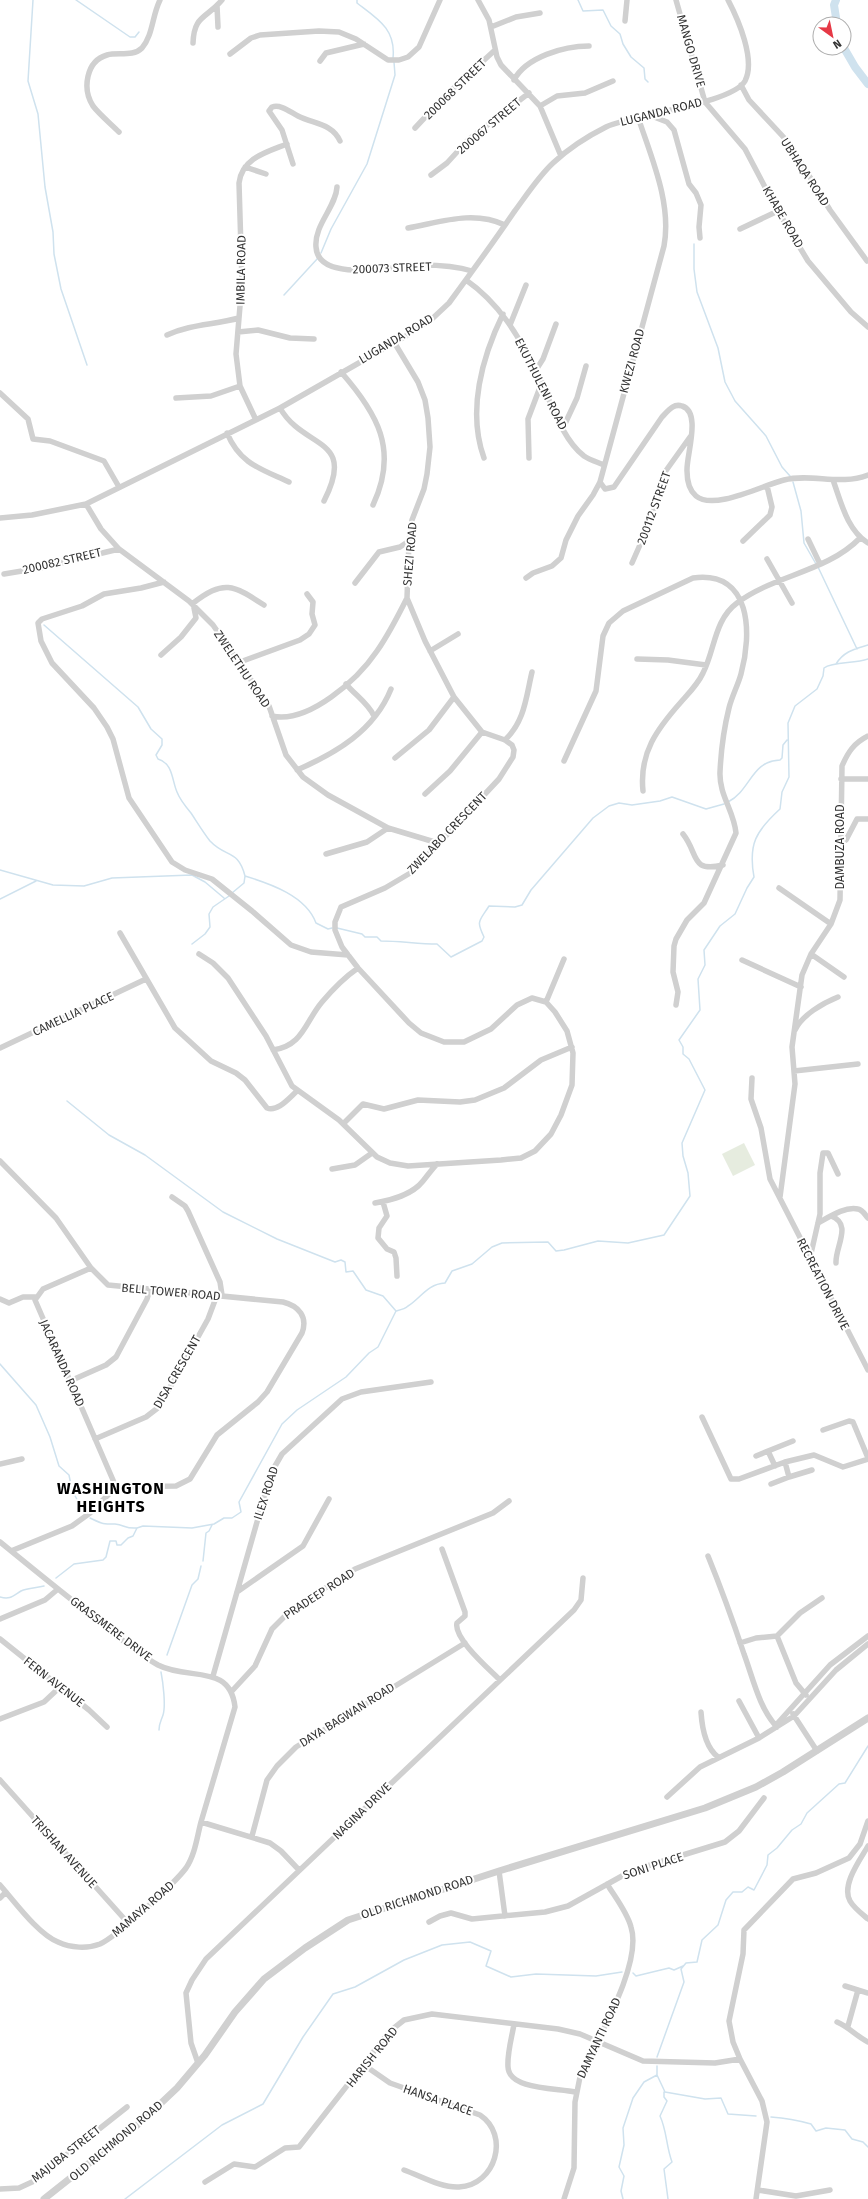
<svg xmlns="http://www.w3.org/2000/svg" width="868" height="2199" font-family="'Fira Sans',sans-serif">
  <rect width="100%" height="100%" fill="#fff"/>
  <path fill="#e6ecdf" d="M744 1143 755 1165 733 1176 722 1154Z"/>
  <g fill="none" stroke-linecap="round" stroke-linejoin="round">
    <path stroke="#cfe2ee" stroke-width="1.5" d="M33 0 28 81 38 114 45 187 53 232 54 254 61 289 87 365
      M76 0 130 37H135L139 32
      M357 0V3C378 19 396 29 393 58
      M578 0 583 11 603 10 611 26 620 34 623 44 631 57 644 68 645 79 648 82
      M694 244V269L697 292 718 348 725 382 735 401 766 436 782 467 790 476
      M321 253 331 229 367 164 395 75 394 62
      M284 295 318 258
      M793 482 801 511 804 543 816 564
      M818 567 857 649
      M44 625 138 707 151 729 162 739V745L156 755 158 759C173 763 172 781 177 792 180 800 186 807 191 813 197 822 203 832 210 841 226 858 238 849 245 876 271 884 306 896 316 923L328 929 332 928
      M836 664C844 651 855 649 868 645
      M728 802C751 790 751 761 780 760L782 758 783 745 787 740
      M0 870 53 885 84 886 112 878 192 875 205 882 224 898
      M232 893 244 883 245 876
      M0 899 36 881
      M337 928 362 934 365 937H377L381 941C400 941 418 944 437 944L451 957 482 941 484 937C476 920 479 922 489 906L515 907 522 905 531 890 593 818 609 806 619 803 632 805 660 801 672 797 706 809 724 804
      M192 944 205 934 210 927 209 914 213 907 229 896
      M67 1101 109 1135 145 1155 223 1212 277 1239 335 1262 341 1260 345 1262 346 1272 353 1271 366 1290 383 1296 396 1311
      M0 1364 36 1405 50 1437 59 1466 69 1475 72 1490 82 1509
      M90 1518C103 1524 102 1524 115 1524 125 1525 125 1529 137 1528
      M203 1561 206 1533 209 1531 212 1525
      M56 1578 74 1564 103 1560 106 1557 110 1541H116L117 1545H121L128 1538 133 1536 137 1528 143 1526 192 1528 214 1524 224 1518H232L241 1512 239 1502 282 1424 297 1410 346 1377 369 1353 378 1347 396 1311C400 1310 405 1309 408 1306 421 1298 427 1284 445 1283L452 1271 472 1264 492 1247 502 1243 548 1242 556 1251 564 1250 598 1241 628 1243 664 1235 690 1196 688 1173 683 1156 682 1143 705 1090 689 1059 683 1054V1047L679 1040 700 1010 698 979 705 965 704 950 720 926 735 914 747 888 754 877C748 844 756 831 780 809L782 792 789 777 788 723 795 706 817 689 823 676 824 668C833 661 855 664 868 659
      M0 1597C10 1600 13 1596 21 1591 28 1588 37 1588 44 1586
      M167 1655 192 1585 198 1579 201 1566
      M159 1730C159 1723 161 1721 163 1715 166 1706 163 1682 161 1672
      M633 1973 636 1976 669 1968 674 1970 683 1966
      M657 2057 684 1982 681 1969 686 1963 697 1962 702 1940 718 1925 726 1900 733 1892H742L748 1887 754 1890 767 1865 768 1855 777 1848 792 1830 801 1824 807 1813 839 1784 845 1783 868 1746
      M657 2075 665 2092 705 2099 721 2098 728 2114 756 2116
      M664 2092V2097L667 2101 660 2116C667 2131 666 2146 672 2162L664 2169 668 2199
      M771 2117C785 2118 797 2120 811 2124L816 2131 826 2128 845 2130 852 2139 863 2142 868 2147
      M125 2199 222 2125 263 2104 303 2037 333 1994 355 1987 404 1960 442 1945 470 1942 491 1951 486 1966 511 1977 536 1974 596 1976 622 1972
      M623 2199 621 2191 624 2176 619 2167 624 2145 623 2128 633 2098 644 2082 657 2075V2066"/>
    <path stroke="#cfe2ee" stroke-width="8" d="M836 0 834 5 837 24
      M844 48 855 67 868 84"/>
    <path stroke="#d0d0d0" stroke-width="5.5" d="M478 0 489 20 497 57 501 65 540 106 561 156
      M676 0 705 102 745 149 776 208 808 261 851 312 868 327
      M217 6 218 27
      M625 21 627 0
      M491 27 516 17 540 13
      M193 43C194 15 206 19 222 0
      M230 54 251 38 260 35 319 31 339 32 356 39 388 60H399L408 57 419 47 440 0
      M320 61 326 53 364 44
      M514 80C526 57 564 46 589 46
      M741 85 749 100 789 143 830 210 867 261
      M540 106 557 96 585 93 613 81
      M649 115 667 122 674 130 689 184 696 193 701 205 699 227 700 238
      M415 128 443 98 495 50
      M119 132C111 124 100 115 93 106 82 89 86 61 107 55 118 52 133 57 142 48 153 35 152 16 160 0
      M293 164 282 130 269 111 272 107C281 104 290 112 298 116 313 124 332 123 340 141
      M245 167 266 174
      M431 175 447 163 468 140 529 93
      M337 187C336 207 314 225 316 247 318 284 397 266 421 265 438 265 456 266 472 271
      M408 228C441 222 473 210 505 225
      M740 229 778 211
      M466 280C499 303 519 336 536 371 549 396 561 439 584 456 590 460 597 462 604 465
      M510 325 526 285
      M238 332 258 330 290 338 314 339
      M167 335C191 324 214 325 239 318
      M536 370 543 359 556 324
      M341 372C377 413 399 450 373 505
      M0 393 28 419 33 439 50 441 104 461 119 487
      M176 398 211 396 240 386
      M280 408C304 450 357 436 324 501
      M256 420 240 386 236 354 242 282 239 183C242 158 267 152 287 144
      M563 428 577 398 586 366
      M227 433C240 464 261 469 289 482
      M484 458C467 411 482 357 503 314
      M529 458 528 419 542 382
      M833 480C841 502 847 530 868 543
      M600 482 605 489 614 487 662 417C668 411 673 403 682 406 702 412 686 456 687 471 687 480 689 490 696 496 714 511 763 485 784 480 812 473 840 486 868 475
      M86 504 101 529 119 549 189 601 213 625 269 706 286 755 303 777 328 795 388 828 438 843
      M0 518 32 515 86 504 280 408 406 336 433 318 449 303C471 273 493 243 514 212 526 196 538 177 553 163 568 149 588 136 606 127 633 114 732 104 745 81 756 60 738 19 728 0
      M808 539 820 564
      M743 541 770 515 772 507 767 486
      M767 559 792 603
      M632 563 650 522 665 472 690 437
      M4 574 40 568 119 549
      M526 578 533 573 552 566 561 558 566 540 578 516 593 495 600 482 664 246C672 203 651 157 638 117
      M164 582 141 588 104 594 82 606 42 619 38 623 41 641 52 663 94 708 107 727 113 739 129 798 172 862 185 870 212 879 252 911 291 945 311 952 348 955
      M355 583 379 552 400 547 409 541
      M192 604C224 579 233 585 264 605
      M430 651 458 634
      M161 655 181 637 196 618 194 608
      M637 659 668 660 706 665
      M240 662 300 640 309 634 315 625 312 614 313 602 307 594
      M346 684C355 695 368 703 374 716
      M272 716C309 724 358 679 377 651 389 634 398 616 407 598
      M505 740C525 721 526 697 532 672
      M395 758 429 730 454 697
      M564 761 596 691 603 636 609 623 623 611 693 578C752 570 752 634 741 674 738 685 732 696 729 708 724 728 721 751 720 772 719 795 734 811 736 833L704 903 687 920 676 939 674 946 673 972 678 992 676 1005
      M297 770C336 753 374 731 391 689
      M841 779H868
      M643 791C639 753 657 729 681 702 689 693 698 684 703 673 715 650 714 620 737 603 774 575 827 572 860 538
      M425 794 450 771 482 732
      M683 834C699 854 690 873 723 865
      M841 843 846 840 857 819H868
      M326 854 367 842 388 828
      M779 888 831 924
      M120 933 175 1028 211 1061 236 1073 245 1080 267 1108C278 1112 289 1098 297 1091
      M199 954 213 963 228 978 266 1036 292 1086 339 1120 377 1157 390 1163 408 1166 501 1160 521 1158 535 1151 551 1134 561 1115 572 1085 573 1053 567 1031 555 1012 546 1002 532 998 517 1005 491 1029 464 1042H444L421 1033 409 1023 358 968 342 947 335 930V922L341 907 385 888 412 872 499 779 513 757 514 750 512 745 505 740 482 732 454 697 425 641 407 598 409 541 412 520 424 489 427 474 430 447 428 418 425 400 418 382 394 342
      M811 954 844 977
      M742 960 801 987
      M546 1002 564 959
      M795 1030C802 1015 823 1003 838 997
      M0 1048 146 979
      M273 1050C303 1046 305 1022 322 1002 333 989 345 977 358 968
      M794 1071 858 1064
      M752 1078 751 1099 761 1128 770 1179 868 1370
      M343 1124 363 1104 384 1109 418 1100 460 1102 475 1100 504 1088 541 1060 572 1047
      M0 1161 56 1218 91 1268 108 1285 283 1302C299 1306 308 1317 302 1333L267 1392 258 1402 217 1435 190 1479 176 1486 116 1487 90 1513 72 1526 11 1551
      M332 1169 355 1165 372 1153
      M172 1197 185 1206 188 1211 220 1282 222 1295
      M780 1197 795 1084 792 1047 802 975 811 954 831 924 840 900 842 766C848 752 854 743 868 736
      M383 1202 387 1216 379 1228 378 1238 387 1249 394 1252 396 1258 397 1276
      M375 1203C392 1200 412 1195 423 1181 428 1175 432 1169 437 1164
      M831 1216C853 1224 835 1247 836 1263
      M818 1223C829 1217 845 1206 858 1209 863 1210 865 1215 868 1218
      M810 1258 820 1214V1173L823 1153H828L838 1174
      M91 1268 43 1289 35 1300 116 1487
      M0 1299 9 1303 23 1297H36
      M70 1381 106 1365 116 1357 147 1299 150 1289
      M702 1417 731 1479H739L785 1462
      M823 1430 849 1421 853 1422 868 1458
      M95 1439 146 1417 159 1407 208 1319 217 1295
      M756 1456 768 1451
      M0 1464 22 1459
      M775 1466 768 1451 793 1441
      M812 1470 789 1477 785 1462 814 1455 843 1467 868 1459
      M771 1484 789 1477
      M0 1542C33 1569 66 1596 100 1622 118 1637 138 1654 158 1665 189 1681 230 1663 235 1707L201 1822 270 1843 281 1851 299 1870
      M442 1549 465 1612V1616L457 1623C453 1638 489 1669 500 1680
      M708 1556C721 1588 733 1621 744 1654 753 1678 759 1708 777 1727
      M237 1592 303 1546 329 1499
      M0 1619 45 1600 58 1589
      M0 1639 89 1710 107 1727
      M740 1643 756 1638 777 1636
      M213 1676 271 1473 282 1454 342 1399 361 1392 431 1382
      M232 1691 255 1666 272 1629 291 1610 355 1569 493 1513 509 1501
      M806 1695 796 1683 777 1636 800 1613 822 1598
      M739 1701 759 1738
      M701 1712C702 1728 705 1747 718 1757
      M793 1714 817 1751
      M0 1719 44 1702 60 1687
      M776 1725 830 1665 868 1636
      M0 1780 128 1923
      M667 1797 700 1767 759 1738 794 1716 836 1670 868 1644
      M252 1836 267 1780 277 1766 296 1747 465 1643
      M868 1846C860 1860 841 1885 850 1901 854 1908 862 1914 868 1919
      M499 1871 505 1916
      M0 1885C15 1902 38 1934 58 1942 71 1948 87 1949 100 1944 116 1937 175 1883 186 1868 195 1855 197 1837 201 1822
      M0 1898 6 1892
      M429 1922 440 1916 451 1913 472 1919 545 1912 568 1906 631 1871 725 1842 739 1831 764 1798
      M845 1986 868 1993
      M837 2022C849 2027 856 2036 868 2042
      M514 2024C512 2037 507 2053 508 2067 509 2090 558 2088 575 2092
      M848 2026 858 1990
      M740 2059 733 2042 729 2021 743 1954 744 1930 793 1879 816 1873 849 1858 860 1844 868 1821
      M198 2063 191 2043 186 1993 192 1980 206 1959 574 1610 581 1600 583 1578
      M364 2065 390 2083 480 2115C510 2135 496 2185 459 2187 441 2188 421 2176 404 2170
      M205 2182 234 2164 255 2167 285 2148 299 2147 389 2032 404 2020 432 2014 558 2029 580 2034 643 2061 715 2063 740 2059 762 2101 767 2122 756 2199
      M0 2189 19 2188 32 2182 127 2107
      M758 2190 796 2196 830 2190
      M564 2199 574 2168 575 2102 580 2077C596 2041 643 1964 631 1927 627 1912 615 1897 607 1884"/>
    <path stroke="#d0d0d0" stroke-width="7" d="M44 2199 141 2122 177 2088 205 2055 235 2012 264 1979 305 1948 348 1920 499 1871 705 1808 756 1787 783 1772 868 1718"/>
  </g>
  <g text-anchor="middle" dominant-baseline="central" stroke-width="4" stroke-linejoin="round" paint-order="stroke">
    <g font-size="12" fill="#333" stroke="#fff">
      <text transform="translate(691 51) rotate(74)">MANGO DRIVE</text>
      <text transform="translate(455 89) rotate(-44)">200068 STREET</text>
      <text transform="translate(661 112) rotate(-14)">LUGANDA ROAD</text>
      <text transform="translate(489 126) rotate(-40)">200067 STREET</text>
      <text transform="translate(805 172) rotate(57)">UBHAQA ROAD</text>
      <text transform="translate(783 217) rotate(60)">KHABE ROAD</text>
      <text transform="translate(392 268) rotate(-2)">200073 STREET</text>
      <text transform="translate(241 270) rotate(-89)">IMBILA ROAD</text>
      <text transform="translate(396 339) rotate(-31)">LUGANDA ROAD</text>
      <text transform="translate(632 361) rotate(-75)">KWEZI ROAD</text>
      <text transform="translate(541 384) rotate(63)">EKUTHULENI ROAD</text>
      <text transform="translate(654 508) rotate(-70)">200112 STREET</text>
      <text transform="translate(410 554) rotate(-85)">SHEZI ROAD</text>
      <text transform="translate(62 561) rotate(-13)">200082 STREET</text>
      <text transform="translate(242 669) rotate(56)">ZWELETHU ROAD</text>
      <text transform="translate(447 833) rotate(-46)">ZWELABO CRESCENT</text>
      <text transform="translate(840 847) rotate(-90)">DAMBUZA ROAD</text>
      <text transform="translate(73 1014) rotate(-25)">CAMELLIA PLACE</text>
      <text transform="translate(823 1284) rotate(63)">RECREATION DRIVE</text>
      <text transform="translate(171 1292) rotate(5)">BELL TOWER ROAD</text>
      <text transform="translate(62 1363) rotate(66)">JACARANDA ROAD</text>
      <text transform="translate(177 1372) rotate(-60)">DISA CRESCENT</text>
      <text transform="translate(266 1493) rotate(-72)">ILEX ROAD</text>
      <text transform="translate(319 1594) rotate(-33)">PRADEEP ROAD</text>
      <text transform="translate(111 1629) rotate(37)">GRASSMERE DRIVE</text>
      <text transform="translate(54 1682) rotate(38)">FERN AVENUE</text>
      <text transform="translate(347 1715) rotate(-32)">DAYA BAGWAN ROAD</text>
      <text transform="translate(362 1811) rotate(-44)">NAGINA DRIVE</text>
      <text transform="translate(64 1852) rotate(48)">TRISHAN AVENUE</text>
      <text transform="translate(653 1866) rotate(-18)">SONI PLACE</text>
      <text transform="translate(417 1897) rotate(-18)">OLD RICHMOND ROAD</text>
      <text transform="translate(143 1909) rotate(-41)">MAMAYA ROAD</text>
      <text transform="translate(599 2038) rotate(-65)">DAMYANTI ROAD</text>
      <text transform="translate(372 2057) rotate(-51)">HARISH ROAD</text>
      <text transform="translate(438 2100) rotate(19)">HANSA PLACE</text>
      <text transform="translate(116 2141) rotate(-40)">OLD RICHMOND ROAD</text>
      <text transform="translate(66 2154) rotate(-38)">MAJUBA STREET</text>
    </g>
    <g font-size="16" font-weight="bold" letter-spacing="1" fill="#000" stroke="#fff">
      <text x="111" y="1488">WASHINGTON<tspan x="111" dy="18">HEIGHTS</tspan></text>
    </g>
  </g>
  <g transform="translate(832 36) rotate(147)"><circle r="19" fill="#ffffff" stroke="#adadad"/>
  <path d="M0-3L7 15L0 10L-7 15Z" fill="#e63946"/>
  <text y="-6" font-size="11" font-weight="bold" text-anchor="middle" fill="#333333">N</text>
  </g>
</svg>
